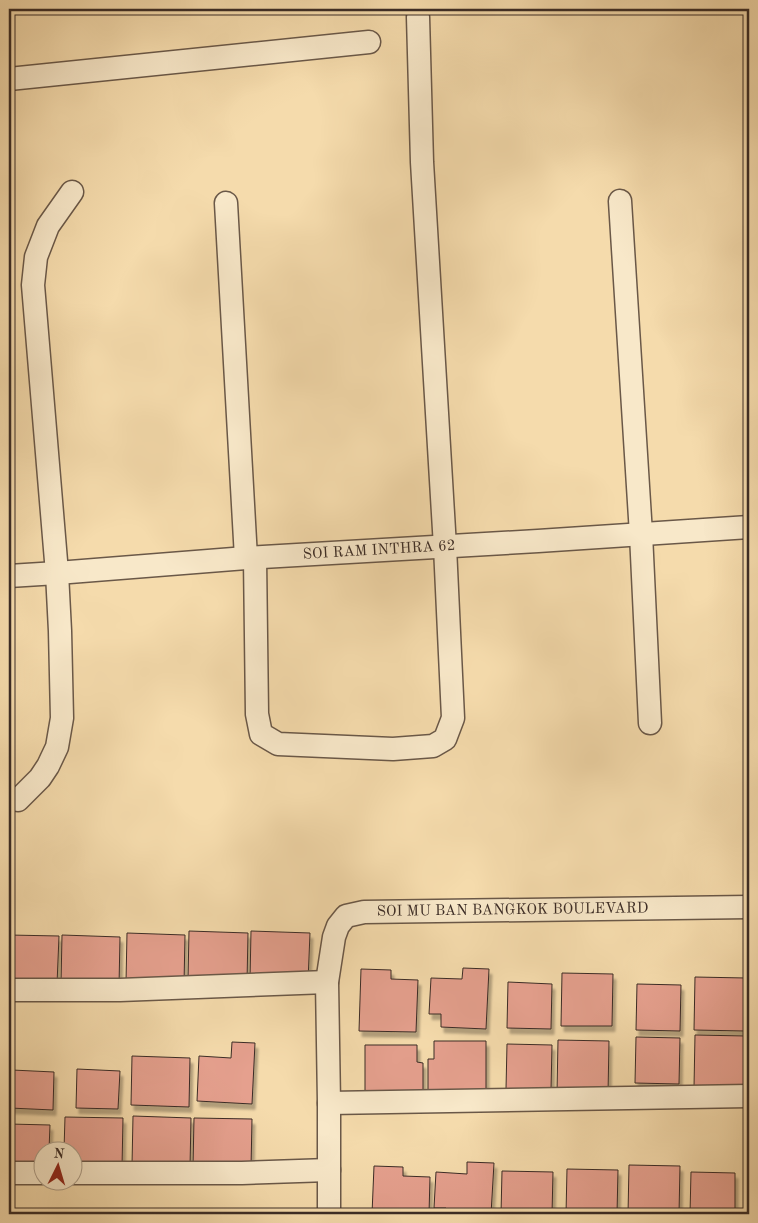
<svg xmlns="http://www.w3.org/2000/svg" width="758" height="1223" font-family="'Old Standard TT',serif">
  <defs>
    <filter id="shadow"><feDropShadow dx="3" dy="5.5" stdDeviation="1" flood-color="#0004"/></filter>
  </defs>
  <rect width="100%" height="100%" fill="#f5dbac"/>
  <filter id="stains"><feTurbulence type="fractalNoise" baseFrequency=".004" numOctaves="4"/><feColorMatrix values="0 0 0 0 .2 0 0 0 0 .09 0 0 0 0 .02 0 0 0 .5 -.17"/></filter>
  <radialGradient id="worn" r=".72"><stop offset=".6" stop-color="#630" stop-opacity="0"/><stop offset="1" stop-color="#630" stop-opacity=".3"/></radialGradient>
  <path fill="#e5a08e" stroke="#3b2c26" filter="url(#shadow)" d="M189 931 248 933 247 982 188 980Z
    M251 931 310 933 308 981 250 980Z
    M127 933 185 935 184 984 126 982Z
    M9 935 59 936 57 984 9 983Z
    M62 935 120 937 119 986 61 984Z
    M463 968 489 969 486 1029 441 1027V1014H429L431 978 462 979Z
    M361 969 391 970V979L418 980 416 1032 359 1031Z
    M562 973 613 974 612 1026H561Z
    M695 977 746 978 745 1031 694 1030Z
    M508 982 552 984 551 1029 507 1028Z
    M637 984 681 985 680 1031 636 1030Z
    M695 1035 746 1036 745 1088 694 1087Z
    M636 1037 680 1038 679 1084 635 1083Z
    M558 1040 609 1041 608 1094 557 1093Z
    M434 1041H486V1093H428V1059H434Z
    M232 1042 255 1043 252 1104 197 1101 199 1056 231 1058Z
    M507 1044 552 1045 551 1090 506 1089Z
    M365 1045H417V1062L423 1063V1096H365Z
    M132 1056 190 1058 189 1107 131 1105Z
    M77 1069 120 1071 118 1109 76 1108Z
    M12 1070 54 1072 53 1110 10 1108Z
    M133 1116 191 1118 190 1167 132 1165Z
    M65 1117 123 1118 122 1167 72 1166V1150H64Z
    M194 1118 252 1119 251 1168 193 1167Z
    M9 1124 50 1125 49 1150H42V1164L9 1163Z
    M467 1162 494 1163 491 1214H446V1208H434L436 1172 467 1174Z
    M629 1165 680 1166 679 1214H628Z
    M374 1166 403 1167V1176L430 1177 429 1214H372Z
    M567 1169 618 1170 617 1214H566Z
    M502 1171 553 1172 552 1214H501Z
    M691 1172 735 1173V1214H690Z"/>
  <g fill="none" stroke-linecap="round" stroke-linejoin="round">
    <g stroke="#6a5848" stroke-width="25">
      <g id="minor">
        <path d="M9 79 369 42"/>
        <path d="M620 201 641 534 650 723"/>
        <path d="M226 203 246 558"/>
        <path d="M255 558 257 714 261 734 278 744 393 749 433 746 445 739 453 718 445 547 422 162 418 17"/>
        <path id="s1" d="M9 576 57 573 246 558 538 541 749 527"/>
        <path d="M18 800 40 778 48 766 57 747 62 718 60 631 57 573 33 285 36 257 48 226 72 192"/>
        <path d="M9 990H120L327 982"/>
        <path d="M329 1103 749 1096"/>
        <path d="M9 1173H42"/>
        <path d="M72 1173H242L329 1170"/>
        <path id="s2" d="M329 1214V1103L327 982 334 937 338 926 346 916 364 912 749 907"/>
      </g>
    </g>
    <use href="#minor" stroke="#f8e8c9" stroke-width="22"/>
  </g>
  <g text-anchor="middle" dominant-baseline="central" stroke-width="4.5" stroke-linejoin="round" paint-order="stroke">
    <g font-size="15" fill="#3b2c26" stroke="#f8e8c9">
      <text stroke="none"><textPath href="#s1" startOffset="371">SOI RAM INTHRA 62</textPath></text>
      <text stroke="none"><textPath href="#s2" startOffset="469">SOI MU BAN BANGKOK BOULEVARD</textPath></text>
    </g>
  </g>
  <rect width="758" height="1223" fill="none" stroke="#f5dbac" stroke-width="30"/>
  <rect x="10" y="10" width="738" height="1203" fill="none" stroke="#3b2c26" stroke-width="2.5"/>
  <rect x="15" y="15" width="728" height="1193" fill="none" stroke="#3b2c26"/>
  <g transform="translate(58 1166) rotate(5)"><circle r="24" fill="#f8e8c9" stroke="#ac9d88"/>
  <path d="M0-4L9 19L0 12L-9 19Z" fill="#8f2418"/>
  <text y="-8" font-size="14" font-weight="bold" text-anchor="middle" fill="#3b2c26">N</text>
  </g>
  <rect width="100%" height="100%" filter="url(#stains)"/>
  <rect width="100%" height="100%" fill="url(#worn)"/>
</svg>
